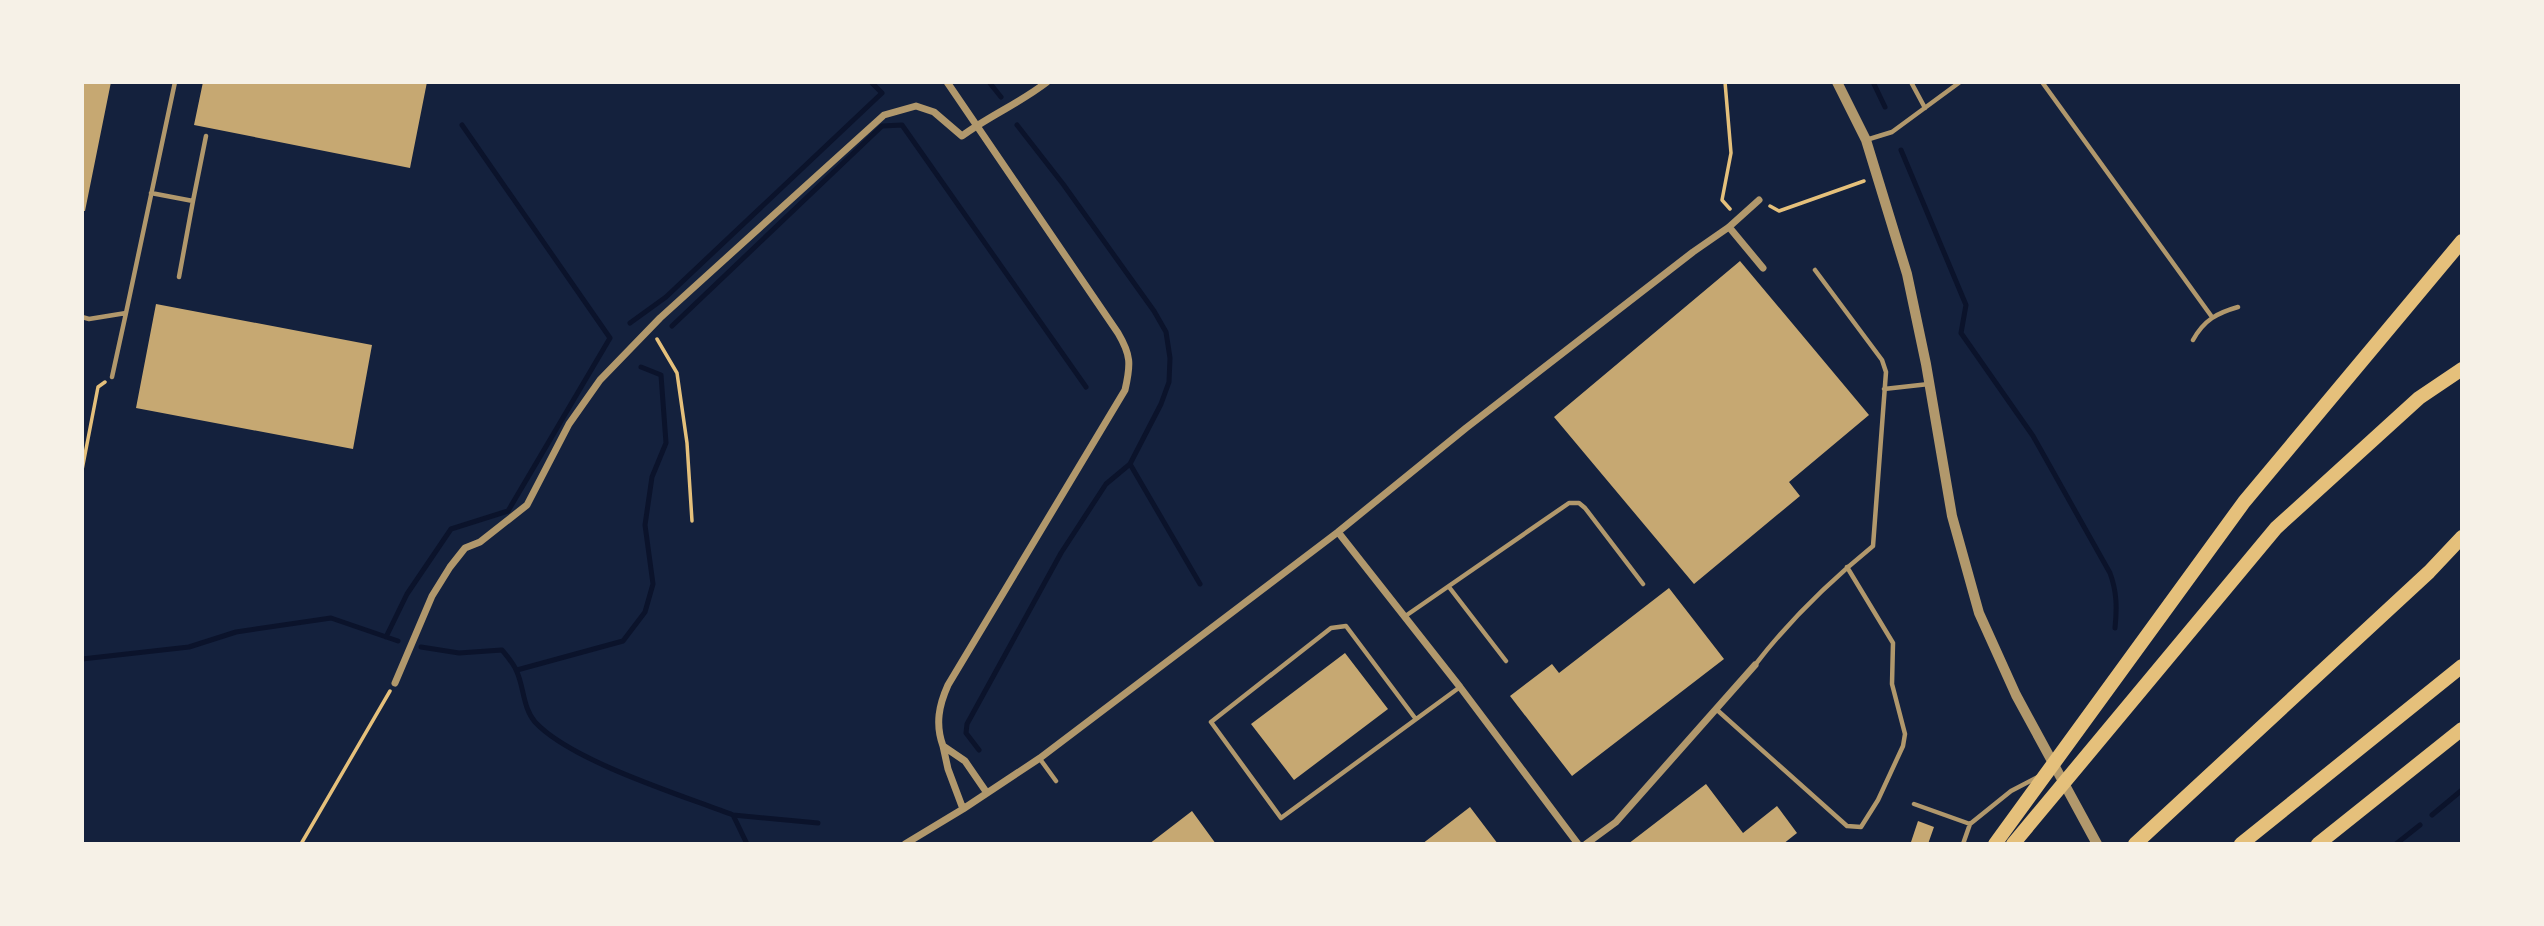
<svg xmlns="http://www.w3.org/2000/svg" width="2544" height="926" font-family="'Archivo Narrow',sans-serif">
  <rect width="100%" height="100%" fill="#14213d"/>
  <g fill="none" stroke-linecap="round" stroke-linejoin="round">
    <path stroke="#0b132b" stroke-width="5" d="M989 82 1001 97
      M1873 82 1885 107
      M1901 150 1966 305 1961 333 2033 436 2110 573C2117 592 2117 608 2115 628
      M630 323 666 297 882 93 871 82
      M672 326 882 126 902 125 1086 387
      M1130 464 1200 584
      M386 637 407 594 451 529 508 511 610 338 462 125
      M421 647 459 653 502 650C507 656 514 664 517 672 524 688 523 708 535 722 571 761 681 795 733 815L747 844
      M82 659 189 647 236 632 331 618 398 641
      M517 670 623 641 645 612 653 584 645 525 652 477 666 443 661 375 641 367
      M979 750 966 733 967 724 1061 553 1106 484 1130 464 1161 404 1169 382 1170 358 1166 332 1154 311 1063 184 1017 125
      M733 815 818 823
      M2432 815 2462 790
      M2396 844 2420 825"/>
  </g>
  <path fill="#c6a872" d="M82 82H111L85 211H82Z
    M203 82H427L410 168 194 125Z
    M1740 261 1869 415 1789 482 1800 496 1694 584 1554 417Z
    M156 304 372 345 353 449 136 408Z
    M1669 588 1724 659 1572 776 1510 696 1552 664 1559 673Z
    M1345 653 1388 709 1294 780 1251 724Z
    M1706 784 1743 833 1777 806 1797 833 1783 844H1628Z
    M1470 807 1498 844H1422Z
    M1192 811 1216 844H1149Z
    M1918 821 1934 827 1928 844 1911 842Z"/>
  <g fill="none" stroke-linecap="round" stroke-linejoin="round">
    <path stroke="#e5c07b" stroke-width="3.5" d="M1725 82 1731 153 1722 200 1730 209
      M1770 206 1779 211 1864 181
      M657 339 677 373 687 443 692 521
      M82 470 98 387 105 382
      M301 844 390 691"/>
    <path stroke="#b1986c" stroke-width="4.5" d="M1911 82 1925 108
      M2042 82 2212 317
      M1866 140 1892 132 1960 82
      M151 193 193 201 179 277
      M193 201 206 136
      M82 317 89 319 126 313 175 82
      M2193 340C2204 320 2217 313 2238 307
      M112 377 126 313
      M1884 389 1929 384
      M1449 587 1506 661
      M1404 617 1569 503H1579L1585 508 1643 584
      M1755 665C1789 621 1830 581 1873 546L1886 372 1882 360 1815 270
      M1716 709 1847 826 1861 827 1878 800 1903 746 1905 734 1892 684 1893 643 1847 567
      M1415 718 1346 626 1331 628 1211 722 1281 818 1460 687
      M1040 759 1056 781
      M1914 804 1970 824
      M1963 844 1970 824 2011 791 2038 777"/>
    <path stroke="#b1986c" stroke-width="7" d="M1729 227 1763 268
      M1338 532 1460 687 1578 844
      M395 683 432 596 450 567 465 548 480 542 527 505 569 424 600 380 660 318 884 115 916 106 934 112 962 136C989 116 1020 103 1047 82
      M943 746C935 724 939 705 948 685L1125 390C1131 364 1131 355 1118 333L947 82
      M963 809 948 769 943 746 965 761 987 793
      M905 844 963 809 1040 758 1338 532 1466 428 1693 252 1729 227 1759 200
      M1586 844 1616 822 1755 665"/>
    <path stroke="#b1986c" stroke-width="10" d="M1837 82 1866 140 1907 274 1926 364 1952 516 1979 613 2016 695 2097 844"/>
    <path stroke="#e5c07b" stroke-width="14" d="M1995 844 2244 502 2462 241
      M2013 844 2276 528 2419 398 2462 369
      M2135 844 2429 572 2462 537
      M2241 844 2462 666
      M2318 844 2462 729"/>
  </g>
  <rect width="2544" height="926" fill="none" stroke="#f6f1e7" stroke-width="168"/>
</svg>
